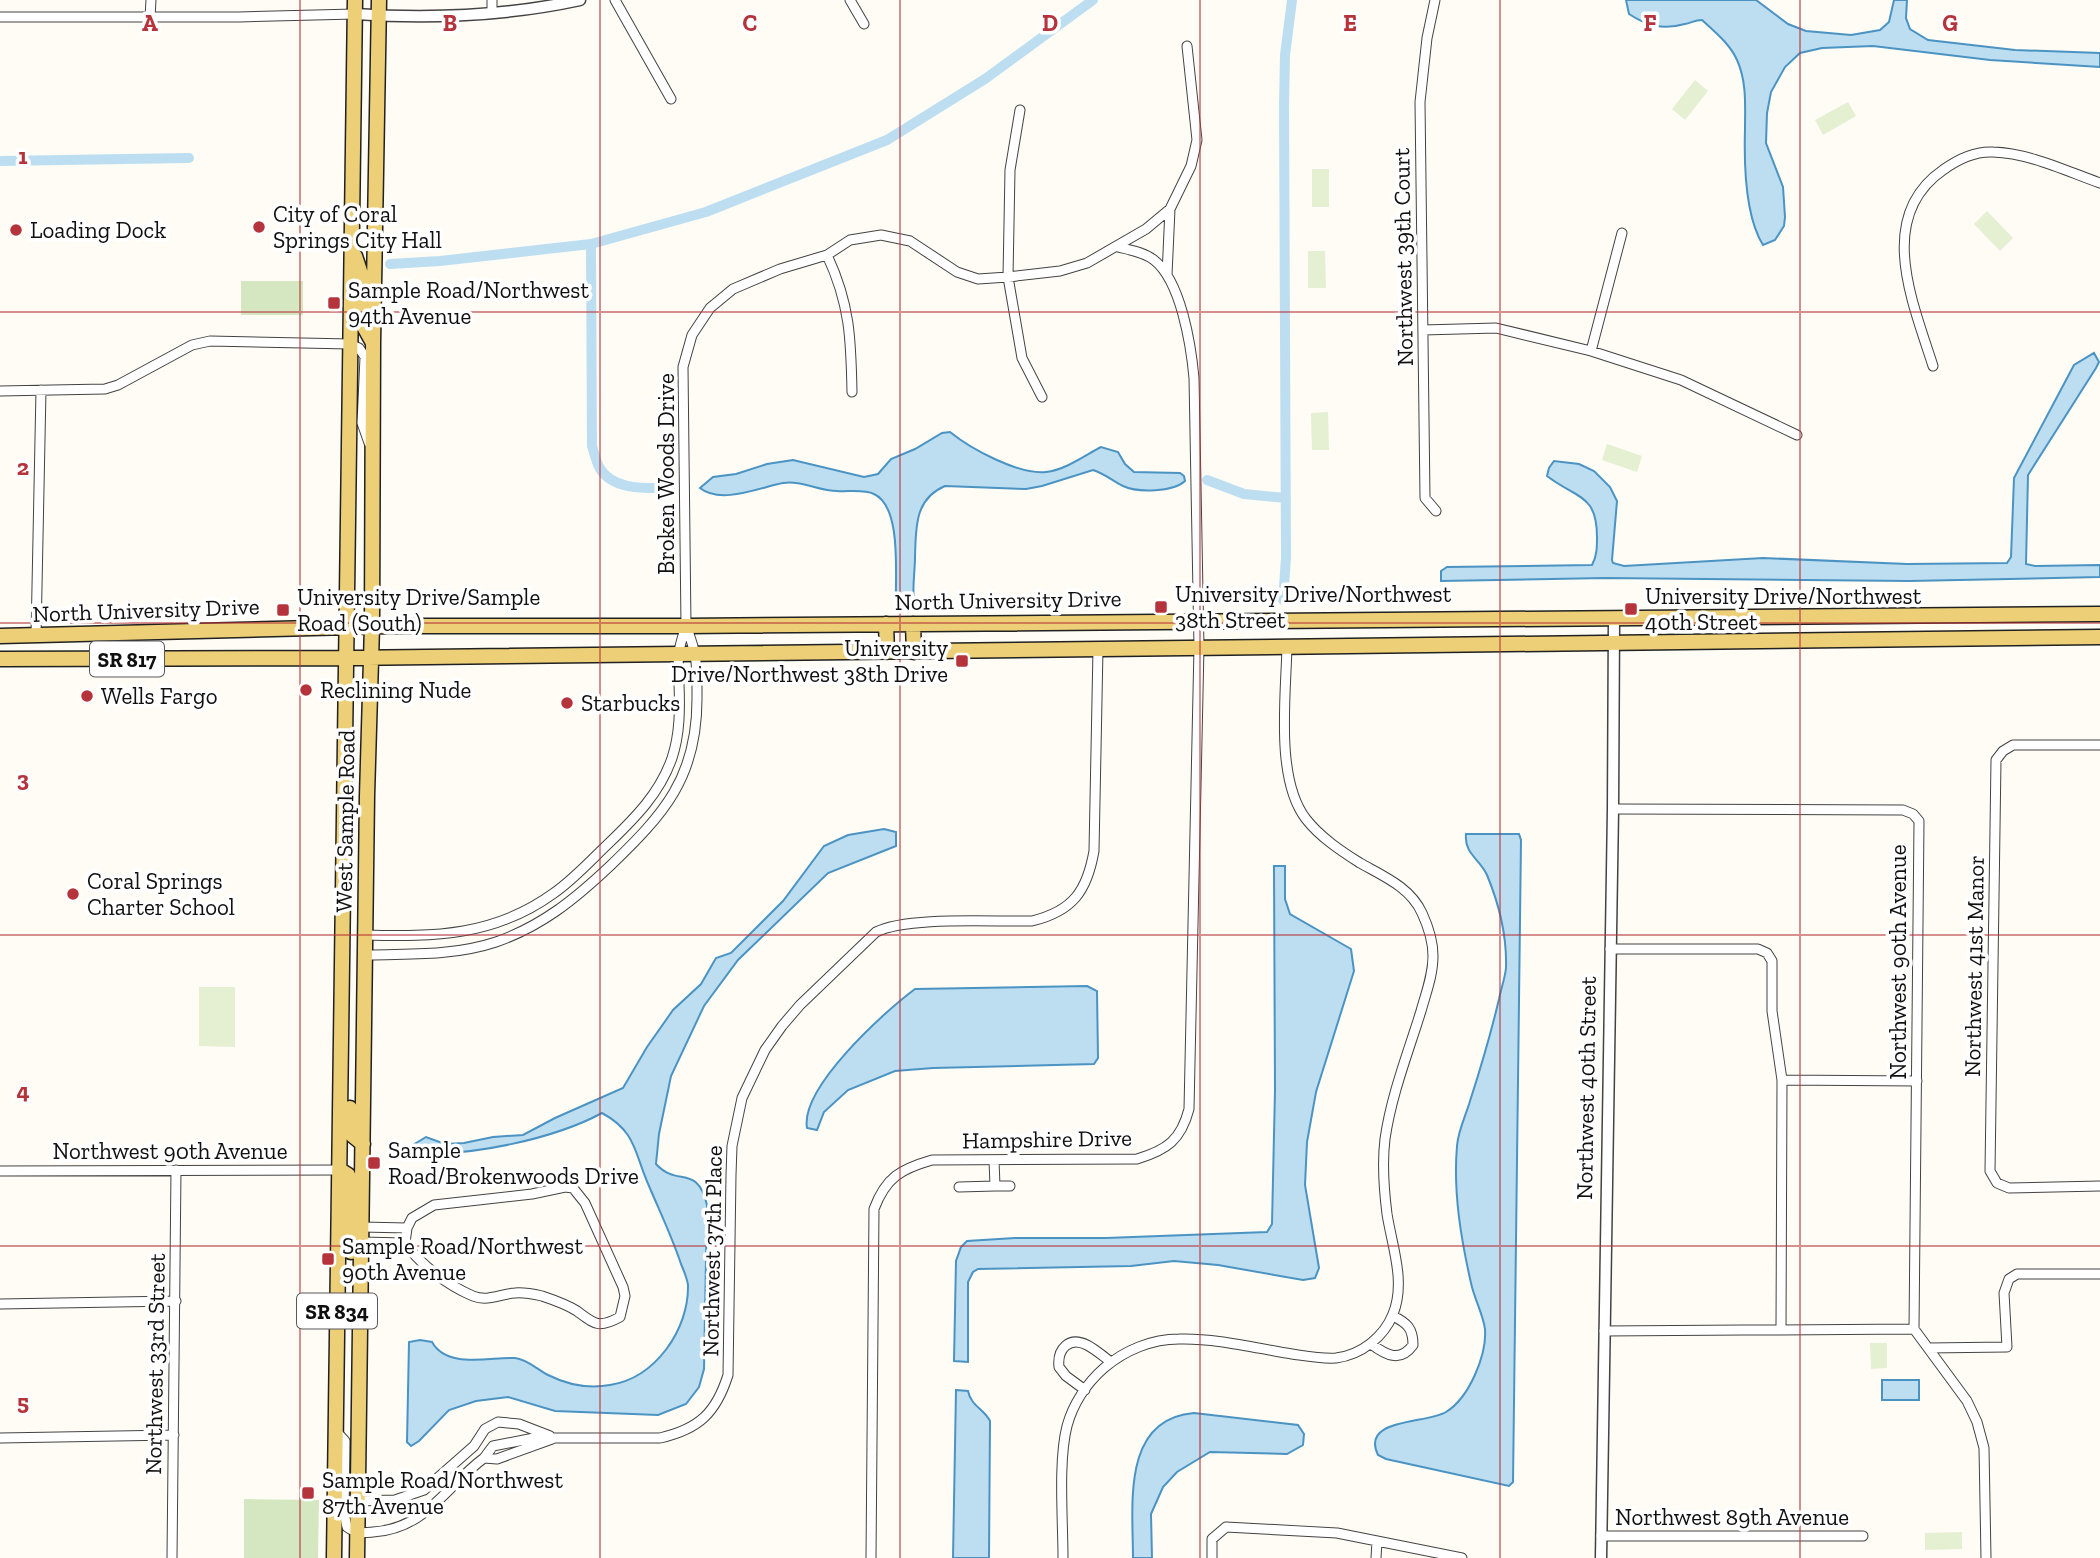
<svg xmlns="http://www.w3.org/2000/svg" width="2100" height="1558" font-family="'Zilla Slab',serif">
  <rect width="100%" height="100%" fill="#fefcf5"/>
  <path fill="#d4e7c0" d="M241 281H303V315H241Z
    M244 1499 319 1500 318 1558H244Z"/>
  <path fill="#e5efd1" d="M1695 80 1708 91 1685 120 1672 109Z
    M1848 102 1856 116 1823 135 1815 120Z
    M1312 169H1329V207H1312Z
    M1987 211 2013 238 2000 251 1974 224Z
    M1308 251H1325L1326 288H1308Z
    M1328 412 1329 450H1312L1311 413Z
    M1607 444 1642 456 1637 472 1602 460Z
    M199 987H235V1047L199 1046Z
    M1870 1343H1887V1368L1871 1369Z
    M1962 1532V1549L1925 1550V1533Z"/>
  <path fill="#bddef1" stroke="#4b93c2" stroke-width="2" d="M1626 0H1756L1788 24 1806 31 1851 35 1880 30 1889 22 1894 0H1907L1906 18 1910 29 1928 40 2015 50 2100 53V67L1990 60 1873 46 1822 48 1800 53 1785 67 1771 92 1767 113 1766 143 1783 187 1785 217 1784 226 1775 240 1763 245C1745 216 1744 163 1745 129 1745 106 1747 82 1737 60 1730 44 1715 32 1702 20 1695 20 1691 23 1685 24 1663 30 1647 26 1629 14Z
    M2094 353 2099 362 2096 368 2028 475 2026 564 2035 566 2100 565V577L1909 581 1605 578 1441 581V571L1447 567 1592 565C1597 556 1597 547 1597 537 1597 494 1577 499 1547 476L1549 468 1554 461 1579 464 1594 471 1610 487 1617 501 1612 560 1613 563 1624 566 1763 558 1907 564 2007 563 2011 557 2014 478 2074 365Z
    M950 432C971 449 1019 475 1046 472 1065 470 1084 456 1101 447L1118 452 1125 464 1134 472 1180 473 1184 476 1185 481C1173 492 1138 493 1123 486 1113 481 1105 474 1093 470L1042 486 1026 489 945 486C914 499 916 529 915 557 915 572 912 587 914 602L906 604 896 600C895 574 902 507 874 494 864 489 848 492 837 491 819 491 801 480 783 483 761 487 721 505 700 488L713 477 736 474 767 464 793 460 864 477 878 474 891 459 915 449 942 433Z
    M884 829 896 832V846L828 873 738 960 704 1006 671 1076 659 1134 656 1164C678 1188 697 1163 707 1205L704 1369 699 1387 686 1404 658 1415 555 1411 508 1397 476 1401 449 1410 419 1441 411 1446 407 1442 409 1342 420 1340 432 1342C447 1369 489 1357 515 1358 527 1359 538 1370 548 1375 568 1385 588 1389 610 1385 655 1378 689 1330 688 1285 687 1278 684 1271 681 1264 672 1237 660 1212 649 1186 634 1153 637 1132 602 1113 556 1138 468 1158 415 1152L413 1145 426 1137 445 1144 464 1143 493 1137 523 1135 555 1118 623 1088 647 1047 673 1010 701 984 716 958 731 953 783 901 824 846 848 835Z
    M1466 834H1519L1521 840 1513 1482 1509 1486 1386 1459 1378 1455C1360 1418 1426 1424 1446 1412 1469 1398 1487 1355 1485 1329 1483 1314 1474 1298 1471 1283 1461 1239 1453 1192 1457 1146 1458 1131 1466 1115 1470 1101 1481 1067 1491 1033 1499 999 1501 989 1505 978 1506 968 1507 936 1499 904 1487 875 1480 859 1464 854 1466 834Z
    M1274 866H1285V899L1290 914 1351 949 1354 971 1316 1092 1307 1142 1305 1185 1319 1268 1315 1278 1303 1280 1218 1265 1174 1261 1131 1266 978 1269 973 1272 968 1282V1362L954 1361 956 1261 961 1247 967 1241 1015 1238H1106L1267 1232 1272 1224 1275 1090Z
    M1087 986 1097 991 1098 1058 1094 1064 933 1068 895 1071 848 1090 824 1112 817 1130 807 1128C800 1088 884 1012 915 989Z
    M1882 1380H1919V1400H1882Z
    M956 1390 968 1391C971 1406 984 1409 990 1421L989 1558H953Z
    M1194 1413 1298 1425 1304 1434 1303 1445 1287 1454 1210 1452 1177 1472 1163 1487 1151 1514 1152 1558H1133C1133 1506 1121 1419 1194 1413Z"/>
  <g fill="none" stroke-linecap="round" stroke-linejoin="round">
    <path stroke="#bddef1" stroke-width="10" d="M0 161 189 158
      M591 244 592 446C594 452 596 461 599 467 612 491 647 488 670 488
      M390 264 440 261 591 244 706 212 887 140 985 79 1093 0
      M1207 480 1244 494 1286 498
      M1283 600 1286 558 1284 106 1285 55 1292 0"/>
    <g stroke="#434343" stroke-width="11">
      <path id="minor" d="M492 0V13
        M615 0 671 99
        M850 0 864 24
        M1435 0 1427 38 1420 102 1425 498 1436 511
        M0 17H239L355 14
        M150 17 151 0
        M1020 110 1010 170 1008 277 1022 358 1042 397
        M827 255C850 304 851 339 852 392
        M1167 275 1170 209 1191 166 1197 140 1187 46
        M1423 330 1496 328 1591 351 1681 380 1797 435
        M1591 351 1622 233
        M1933 366C1913 303 1875 217 1943 170 1958 159 1974 151 1993 152 2029 153 2066 171 2100 183
        M0 391 105 389 118 385 192 345 210 341 350 344 359 348 365 357 362 423 369 443
        M36 636 41 390
        M2100 745H2013L2003 751 1996 760 1990 1171 1997 1183 2009 1188 2100 1186
        M1613 809 1903 810 1913 814 1919 821 1914 1329 1967 1401 1977 1422 1984 1448 1986 1558
        M365 935C435 937 495 936 554 893 574 879 591 860 609 843 635 818 660 793 672 758 680 734 680 709 679 684 679 674 677 662 679 652 680 644 683 635 686 626L683 367 692 335 710 308 733 289 780 269 827 255 850 240 881 235 910 241 957 272 978 279 1008 277 1060 271 1087 263 1146 229 1170 209
        M1610 949H1758L1767 953 1772 961V1011L1782 1080 1781 1330
        M365 955C409 954 454 956 496 942 542 926 575 899 610 866 664 814 697 778 697 699 697 667 698 656 686 626
        M1782 1080 1917 1081
        M0 1171 340 1170
        M995 1186H1010
        M565 1187 573 1188 585 1203 623 1287 625 1296 620 1317C598 1329 595 1324 577 1311 566 1304 554 1300 542 1296 533 1294 524 1292 515 1293 500 1294 488 1302 473 1296 447 1285 421 1265 405 1243L407 1228 412 1218 434 1205 532 1194Z
        M959 1187 995 1186 994 1160
        M362 1227 407 1228
        M361 1242 405 1243
        M0 1304 176 1301
        M1604 1331 1914 1329
        M1371 1344C1386 1355 1400 1363 1413 1345 1413 1328 1407 1323 1393 1316
        M1928 1348 2007 1347 2004 1293 2009 1279 2017 1274H2100
        M1085 1390 1066 1376 1059 1367C1057 1349 1069 1336 1087 1345 1095 1349 1104 1357 1111 1362
        M336 1431 345 1441 344 1513 347 1527C357 1534 362 1533 373 1532 426 1529 446 1486 484 1458L493 1446 534 1438H660C699 1429 716 1413 728 1375L731 1175 732 1146 742 1098 765 1050 782 1026 800 1005 876 932C907 916 994 922 1032 921 1073 911 1087 891 1094 851L1098 649
        M0 1438 174 1435
        M484 1458 497 1459 552 1439
        M357 1501 395 1500 424 1490 474 1446 485 1429 498 1422 519 1424 550 1436
        M1601 1536H1863
        M172 1558 176 1170
        M871 1558 874 1209C886 1177 901 1169 932 1160L1137 1159C1167 1150 1181 1140 1189 1109L1199 647 1194 378C1191 345 1181 281 1154 260 1144 252 1130 250 1118 247
        M1063 1558C1063 1520 1058 1461 1067 1426 1073 1404 1087 1383 1104 1368 1125 1350 1152 1339 1179 1339 1216 1338 1255 1348 1292 1354 1306 1356 1321 1359 1336 1358 1361 1355 1384 1337 1393 1314 1406 1282 1392 1246 1387 1214 1384 1190 1382 1163 1385 1139 1391 1096 1408 1053 1421 1011 1426 993 1433 975 1433 956 1433 941 1428 926 1422 913 1410 887 1383 876 1360 863 1341 851 1320 837 1306 819 1275 779 1286 695 1287 646
        M1212 1558V1539L1226 1527 1337 1533 1462 1558
        M1376 1558 1377 1541"/>
    </g>
    <g stroke="#434343" stroke-width="13">
      <path id="tertiary" d="M355 14C430 19 506 16 580 0
        M1601 1558 1613 809 1614 619"/>
    </g>
    <g stroke="#212121" stroke-width="17">
      <path id="primary" d="M355 256 362 277V323L372 341
        M886 624 887 652
        M913 624 914 652
        M0 636 390 626H686L2100 614
        M0 659 345 658 2100 637
        M350 1108 352 1135 363 1144
        M340 1170 348 1175 352 1186 351 1252
        M334 1558 355 0
        M357 1558 367 796 372 626 373 343 379 0"/>
    </g>
    <use href="#minor" stroke="#fff" stroke-width="9"/>
    <use href="#tertiary" stroke="#fff" stroke-width="10"/>
    <use href="#primary" stroke="#eccf76" stroke-width="14"/>
  </g>
  <path fill="none" stroke="#b5343b" stroke-width="2" stroke-opacity="0.55" d="M300 0V1558M600 0V1558M900 0V1558M1200 0V1558M1500 0V1558M1800 0V1558M0 312H2100M0 623H2100M0 935H2100M0 1246H2100"/>
  <g fill="#b5343b" stroke="#fff" stroke-width="2.5">
    <circle cx="259" cy="227" r="7"/>
    <circle cx="16" cy="230" r="7"/>
    <rect x="327" y="296" width="14" height="14" rx="3.5"/>
    <rect x="1154" y="600" width="14" height="14" rx="3.5"/>
    <rect x="1624" y="602" width="14" height="14" rx="3.5"/>
    <rect x="276" y="603" width="14" height="14" rx="3.5"/>
    <rect x="955" y="654" width="14" height="14" rx="3.5"/>
    <circle cx="306" cy="690" r="7"/>
    <circle cx="87" cy="696" r="7"/>
    <circle cx="567" cy="703" r="7"/>
    <circle cx="73" cy="894" r="7"/>
    <rect x="367" y="1156" width="14" height="14" rx="3.5"/>
    <rect x="321" y="1252" width="14" height="14" rx="3.5"/>
    <rect x="301" y="1486" width="14" height="14" rx="3.5"/>
  </g>
  <g text-anchor="middle" dominant-baseline="central" stroke-width="7" stroke-linejoin="round" paint-order="stroke">
    <g fill="#fff" stroke="#585858" stroke-width="2">
      <rect x="90" y="641.5" width="74" height="35" rx="5"/>
      <rect x="297" y="1293.5" width="80" height="35" rx="5"/>
    </g>
    <g font-size="21" font-weight="bold" fill="#101010">
      <text x="127" y="659">SR 817</text>
      <text x="337" y="1311">SR 834</text>
    </g>
    <g font-size="23" fill="#101010" stroke="#fff" text-anchor="start">
      <text x="273" y="214">City of Coral<tspan x="273" dy="26">Springs City Hall</tspan></text>
      <text x="30" y="230">Loading Dock</text>
      <text x="348" y="290">Sample Road/Northwest<tspan x="348" dy="26">94th Avenue</tspan></text>
      <text x="1175" y="594">University Drive/Northwest<tspan x="1175" dy="26">38th Street</tspan></text>
      <text x="1645" y="596">University Drive/Northwest<tspan x="1645" dy="26">40th Street</tspan></text>
      <text x="297" y="597">University Drive/Sample<tspan x="297" dy="26">Road (South)</tspan></text>
      <text x="948" y="648" text-anchor="end">University<tspan x="948" dy="26">Drive/Northwest 38th Drive</tspan></text>
      <text x="320" y="690">Reclining Nude</text>
      <text x="101" y="696">Wells Fargo</text>
      <text x="581" y="703">Starbucks</text>
      <text x="87" y="881">Coral Springs<tspan x="87" dy="26">Charter School</tspan></text>
      <text x="388" y="1150">Sample<tspan x="388" dy="26">Road/Brokenwoods Drive</tspan></text>
      <text x="342" y="1246">Sample Road/Northwest<tspan x="342" dy="26">90th Avenue</tspan></text>
      <text x="322" y="1480">Sample Road/Northwest<tspan x="322" dy="26">87th Avenue</tspan></text>
    </g>
    <g font-size="23" fill="#101010" stroke="#fff">
      <text transform="translate(1403 257) rotate(-91)">Northwest 39th Court</text>
      <text transform="translate(666 474) rotate(-90)">Broken Woods Drive</text>
      <text transform="translate(1008 600) rotate(-1)">North University Drive</text>
      <text transform="translate(146 610) rotate(-2)">North University Drive</text>
      <text transform="translate(345 821) rotate(-89)">West Sample Road</text>
      <text transform="translate(1898 962) rotate(-90)">Northwest 90th Avenue</text>
      <text transform="translate(1974 966) rotate(-89)">Northwest 41st Manor</text>
      <text transform="translate(1586 1088) rotate(-89)">Northwest 40th Street</text>
      <text transform="translate(1047 1139) rotate(-1)">Hampshire Drive</text>
      <text x="170" y="1151">Northwest 90th Avenue</text>
      <text transform="translate(712 1251) rotate(-89)">Northwest 37th Place</text>
      <text transform="translate(155 1364) rotate(-89)">Northwest 33rd Street</text>
      <text x="1732" y="1517">Northwest 89th Avenue</text>
    </g>
  </g>
  <g font-size="23" text-anchor="middle" font-weight="bold" fill="#b5343b" stroke="#fff" stroke-width="7" stroke-linejoin="round" paint-order="stroke">
    <text x="150" y="31">A</text>
    <text x="450" y="31">B</text>
    <text x="750" y="31">C</text>
    <text x="1050" y="31">D</text>
    <text x="1350" y="31">E</text>
    <text x="1650" y="31">F</text>
    <text x="1950" y="31">G</text>
    <text x="23" y="164">1</text>
    <text x="23" y="475">2</text>
    <text x="23" y="787">3</text>
    <text x="23" y="1099">4</text>
    <text x="23" y="1410">5</text>
  </g>
</svg>
